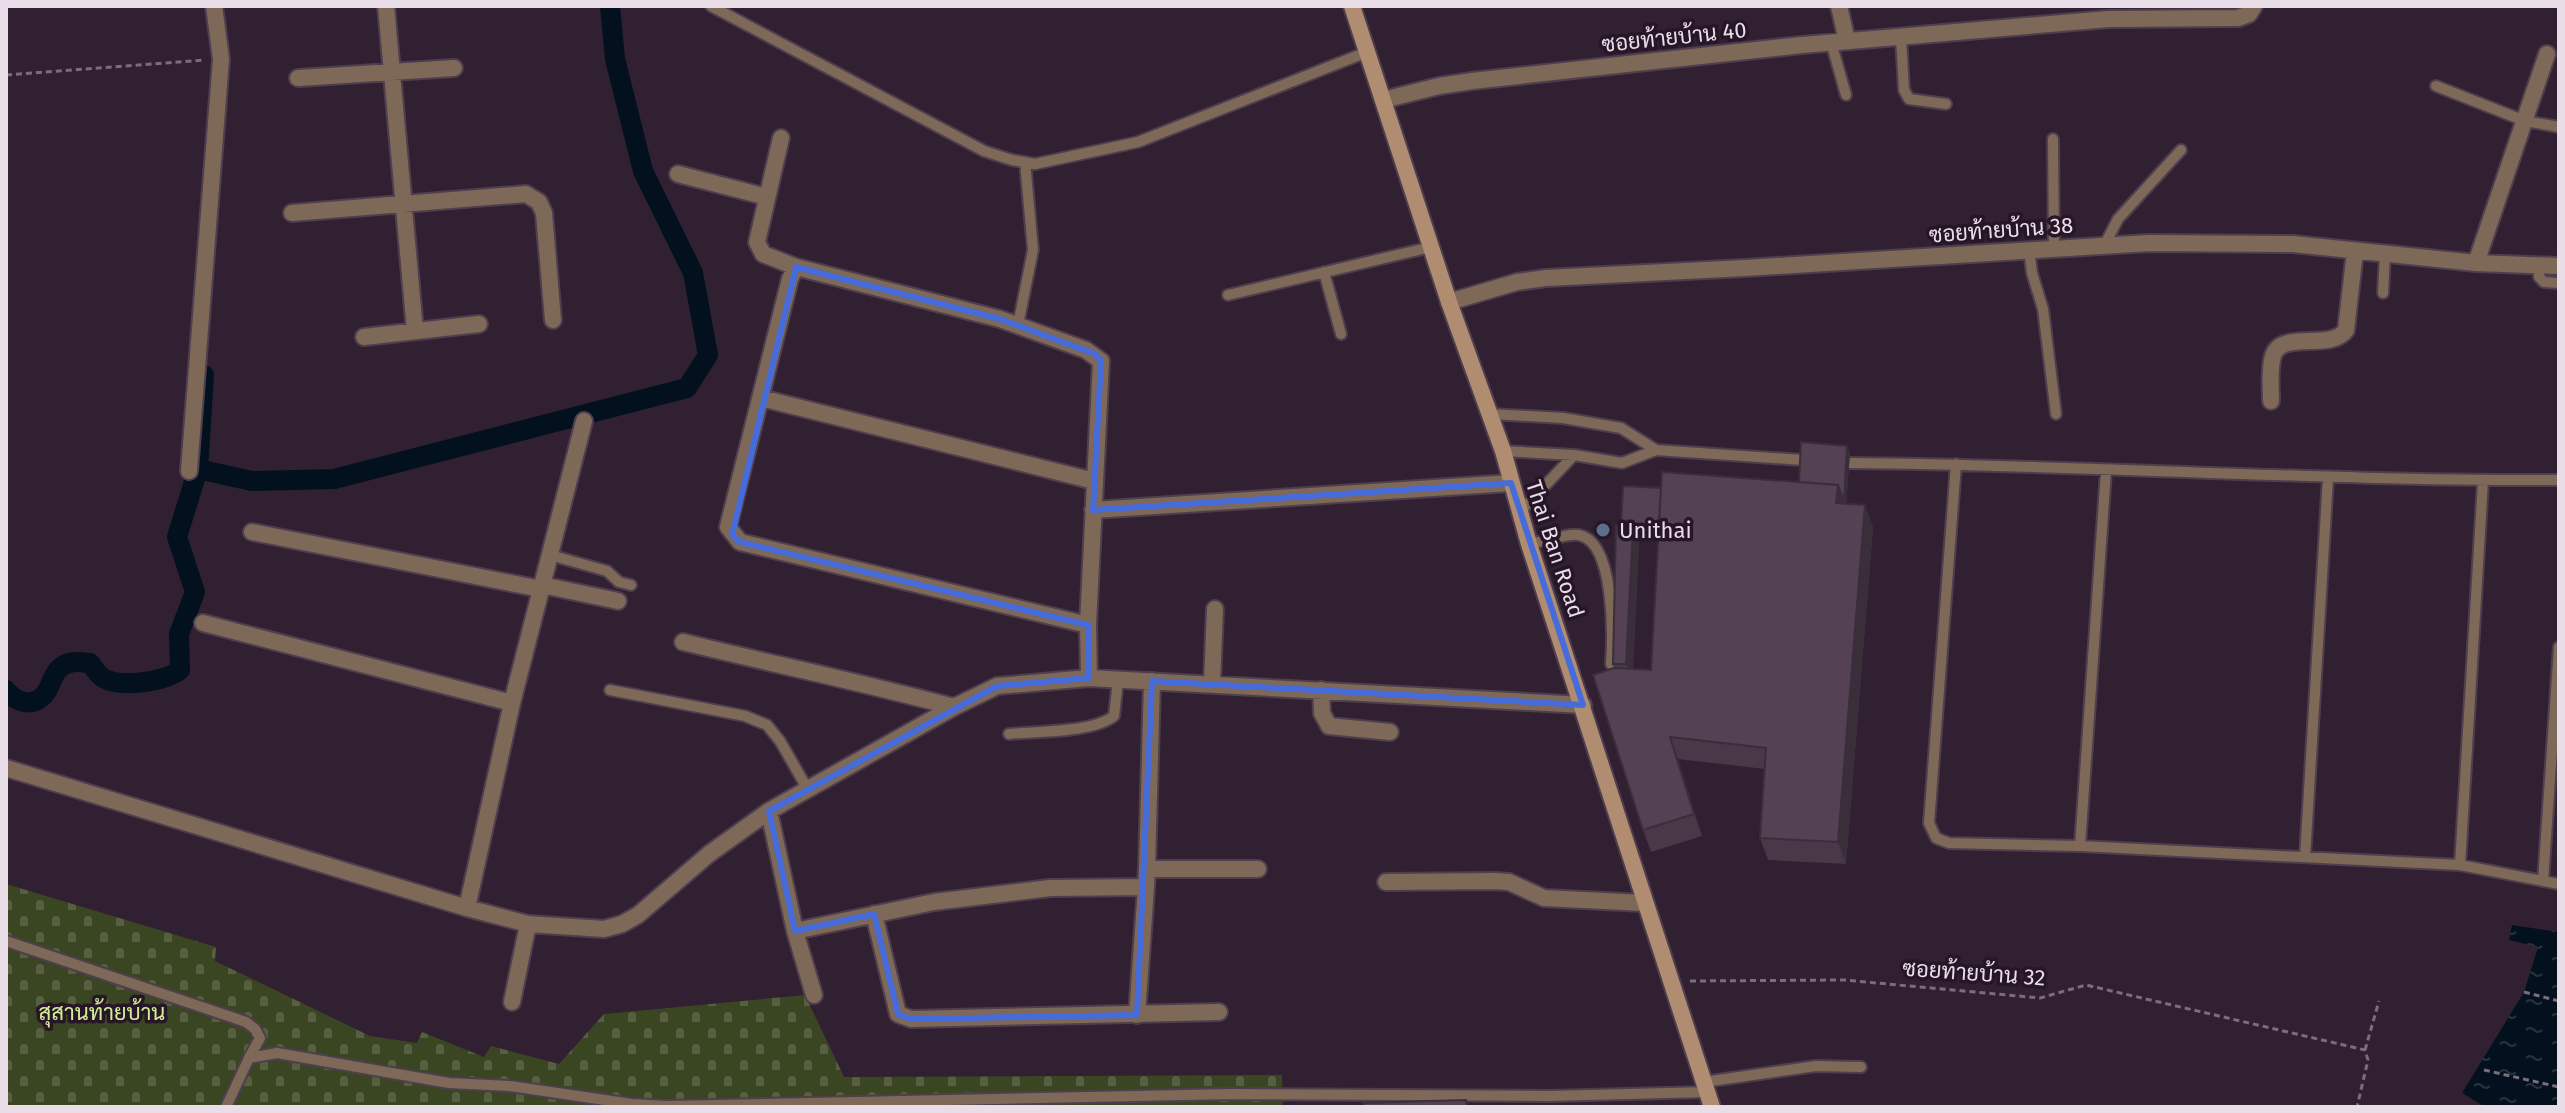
<svg xmlns="http://www.w3.org/2000/svg" width="2565" height="1113" font-family="'Fira Sans',Sarabun,sans-serif">
  <defs>
    <pattern id="cemetery-stones" width="16" height="16" patternUnits="userSpaceOnUse" patternTransform="scale(2)"><rect width="16" height="16" fill="#3a4521"/><path d="M2 7V4a2 2 0 0 1 4 0v3zM10 15v-3a2 2 0 0 1 4 0v3z" fill="#565f41"/></pattern>
    <pattern id="water-ripples" width="26" height="14" patternUnits="userSpaceOnUse" patternTransform="scale(2)"><rect width="26" height="14" fill="#02111d"/><path d="M2 4q2-2 4 0t4 0M15 11q2-2 4 0t4 0" fill="none" stroke="#27333e"/></pattern>
  </defs>
  <rect width="100%" height="100%" fill="#312031"/>
  <path fill="url(#cemetery-stones)" d="M6 884 216 947 215 961 370 1036 417 1043 422 1032 484 1057 491 1046 559 1064 604 1014 805 995 844 1077 1282 1075 1283 1107H6Z"/>
  <path fill="url(#water-ripples)" d="M2512 925 2559 932V1107H2485L2462 1093 2524 992 2538 947 2509 940Z"/>
  <g fill="none" stroke-linecap="round" stroke-linejoin="round">
    <path stroke="#02111d" stroke-width="20" d="M198 469 252 481 334 479 687 388 708 355 693 273 643 171 615 59 610 6
      M6 690C15 702 32 708 44 695 51 688 52 674 60 668 68 660 80 662 90 663 94 668 97 674 103 678 121 688 164 682 180 670L179 634 195 592 177 537 198 469 204 375"/>
    <g stroke="#4e3e4e" stroke-width="14">
      <path id="lane" d="M711 6 984 151 1012 160 1035 164 1138 142 1367 52
        M1901 37 1904 90 1909 99 1946 104
        M1831 42 1846 95
        M2436 86 2525 121 2559 127
        M2053 139 2054 249
        M2104 246 2118 219 2181 150
        M2029 250 2032 273 2043 309 2056 414
        M2539 266V277L2544 282 2559 283
        M1324 272 1341 334
        M2383 293 2385 254
        M1228 295 1431 247
        M1018 325 1033 250 1025 162
        M1490 414 1563 418 1621 428 1656 450
        M1503 451 1574 455 1622 463 1656 450 1803 460
        M1849 463C2086 465 2322 481 2559 480
        M1956 464 1929 823 1936 838 1949 843 2080 846 2460 865 2559 884
        M1520 512 1574 455
        M1529 544C1541 542 1568 533 1579 535 1615 542 1613 637 1611 664
        M550 555 607 571 619 582 631 585
        M610 690 745 716 767 725 780 741 807 788
        M1009 734C1037 731 1092 733 1114 716L1118 680
        M2080 846 2106 471
        M2305 857 2328 478
        M2460 865 2483 481
        M2543 881 2559 647
        M6 941 246 1022 255 1029 260 1038 249 1058
        M1704 1082 1816 1066 1861 1067
        M226 1107 249 1058 277 1053 449 1083 510 1086 632 1104 667 1106 1231 1094 1549 1096 1707 1092"/>
    </g>
    <g stroke="#4e3e4e" stroke-width="20">
      <path id="street" d="M386 6 415 331
        M1839 6 1847 41
        M298 78 454 68
        M1383 100 1439 86 1472 81 1802 45 2109 19 2238 18 2249 14 2254 6
        M781 138 757 242 763 254 796 267
        M678 174 767 197
        M292 213 526 194 539 202 544 213 553 320
        M2476 263 2547 54
        M1449 302 1517 282 1546 278 1745 268 2149 243 2293 244 2476 263 2559 266
        M364 337 479 324
        M761 398 1094 481
        M2271 401C2271 388 2269 369 2273 356 2281 329 2331 352 2346 330L2355 251
        M189 471 221 59 214 6
        M1093 510 1511 483
        M252 532 541 589
        M542 585 618 601
        M203 623 512 703
        M1088 625 740 542 728 527 790 279 796 267 1000 319 1086 350 1101 361 1088 625 1089 678
        M683 642C773 664 864 683 954 707
        M1212 684 1215 609
        M1321 690 1322 713 1329 726 1390 732
        M6 768 467 908 528 924 604 929 622 924 638 915 709 854 769 811 954 707 997 686 1089 678 1583 705
        M769 811 795 931 814 995
        M1147 869 1152 681
        M1386 882 1495 881 1509 882 1544 898 1644 903
        M467 908 512 703 584 421
        M874 914 898 1014 911 1019 1219 1012
        M795 931 934 902 1050 888 1146 887 1147 869H1258
        M512 1002 528 924
        M1137 1015 1146 887"/>
    </g>
    <g stroke="#4e3e4e" stroke-width="20">
      <path id="secondary" d="M1352 6 1449 302 1503 451 1529 544 1712 1107"/>
    </g>
    <path stroke="#7c6d7b" stroke-width="3" stroke-dasharray="6 4" stroke-linecap="butt" d="M6 75 205 60
      M1690 981 1844 980 2040 998 2086 985 2365 1050 2368 1060 2357 1107
      M2524 992 2559 1001
      M2365 1050 2379 1001
      M2484 1070 2559 1087"/>
    <use href="#lane" stroke="#7e6857" stroke-width="10"/>
    <use href="#street" stroke="#7e6857" stroke-width="16"/>
    <use href="#secondary" stroke="#b08d71" stroke-width="16"/>
  </g>
  <path fill="#483848" fill-rule="evenodd" d="M1850 452 1846 504 1873 527 1846 864 1768 860 1760 838 1765 769 1678 759 1702 836 1651 852 1643 830 1613 664 1621 526 1661 488 1799 482ZM1636 535 1658 536 1651 670 1633 669 1639 543Z"/>
  <path fill="#3b2e3b" d="M1847 446 1850 452 1846 507 1836 503 1838 485Z
    M1865 505 1873 527 1846 864 1838 842Z
    M1633 526 1639 543 1632 680 1626 664Z
    M1670 737 1678 759 1702 836 1694 814Z"/>
  <path fill="#544154" stroke="#3b2e3b" stroke-width="2" d="M1801 442 1847 446 1844 501 1838 485 1799 482Z
    M1662 472 1838 485 1836 503 1865 505 1838 842 1760 838 1766 748 1670 737 1694 814 1643 830 1593 675 1614 668 1651 670Z
    M1623 486 1661 488 1658 531 1632 529 1633 526H1621Z
    M1616 525 1633 526 1626 664H1613Z
    M1466 1100 1467 1107H1363V1103Z"/>
  <path fill="none" stroke="#466bdb" stroke-width="6" stroke-linejoin="round" d="M796 267 1000 319 1095 354 1101 361 1093 510 1511 483 1583 705 1152 681 1137 1015 911 1019 898 1014 874 914 795 931 769 811 997 686 1089 678 1088 625 740 542 732 535Z"/>
  <circle fill="#5c6f8a" stroke="#271627" stroke-width="3" cx="1603" cy="530" r="8"/>
  <g text-anchor="middle" dominant-baseline="central" stroke-width="7" stroke-linejoin="round" paint-order="stroke">
    <g font-size="22" fill="#e9dde8" stroke="#271627">
      <text transform="translate(1674 37) rotate(-6)">ซอยท้ายบ้าน 40</text>
      <text transform="translate(2001 230) rotate(-4)">ซอยท้ายบ้าน 38</text>
      <text transform="translate(1555 549) rotate(72)">Thai Ban Road</text>
      <text transform="translate(1974 973) rotate(4)">ซอยท้ายบ้าน 32</text>
    </g>
    <g font-size="22" fill="#e9dde8" stroke="#271627" text-anchor="start">
      <text x="1619" y="530">Unithai</text>
    </g>
    <g font-size="22" fill="#d1ec95" stroke="#271627">
      <text x="102" y="1012">สุสานท้ายบ้าน</text>
    </g>
  </g>
  <rect width="2565" height="1113" fill="none" stroke="#e9dde8" stroke-width="16"/>
</svg>
